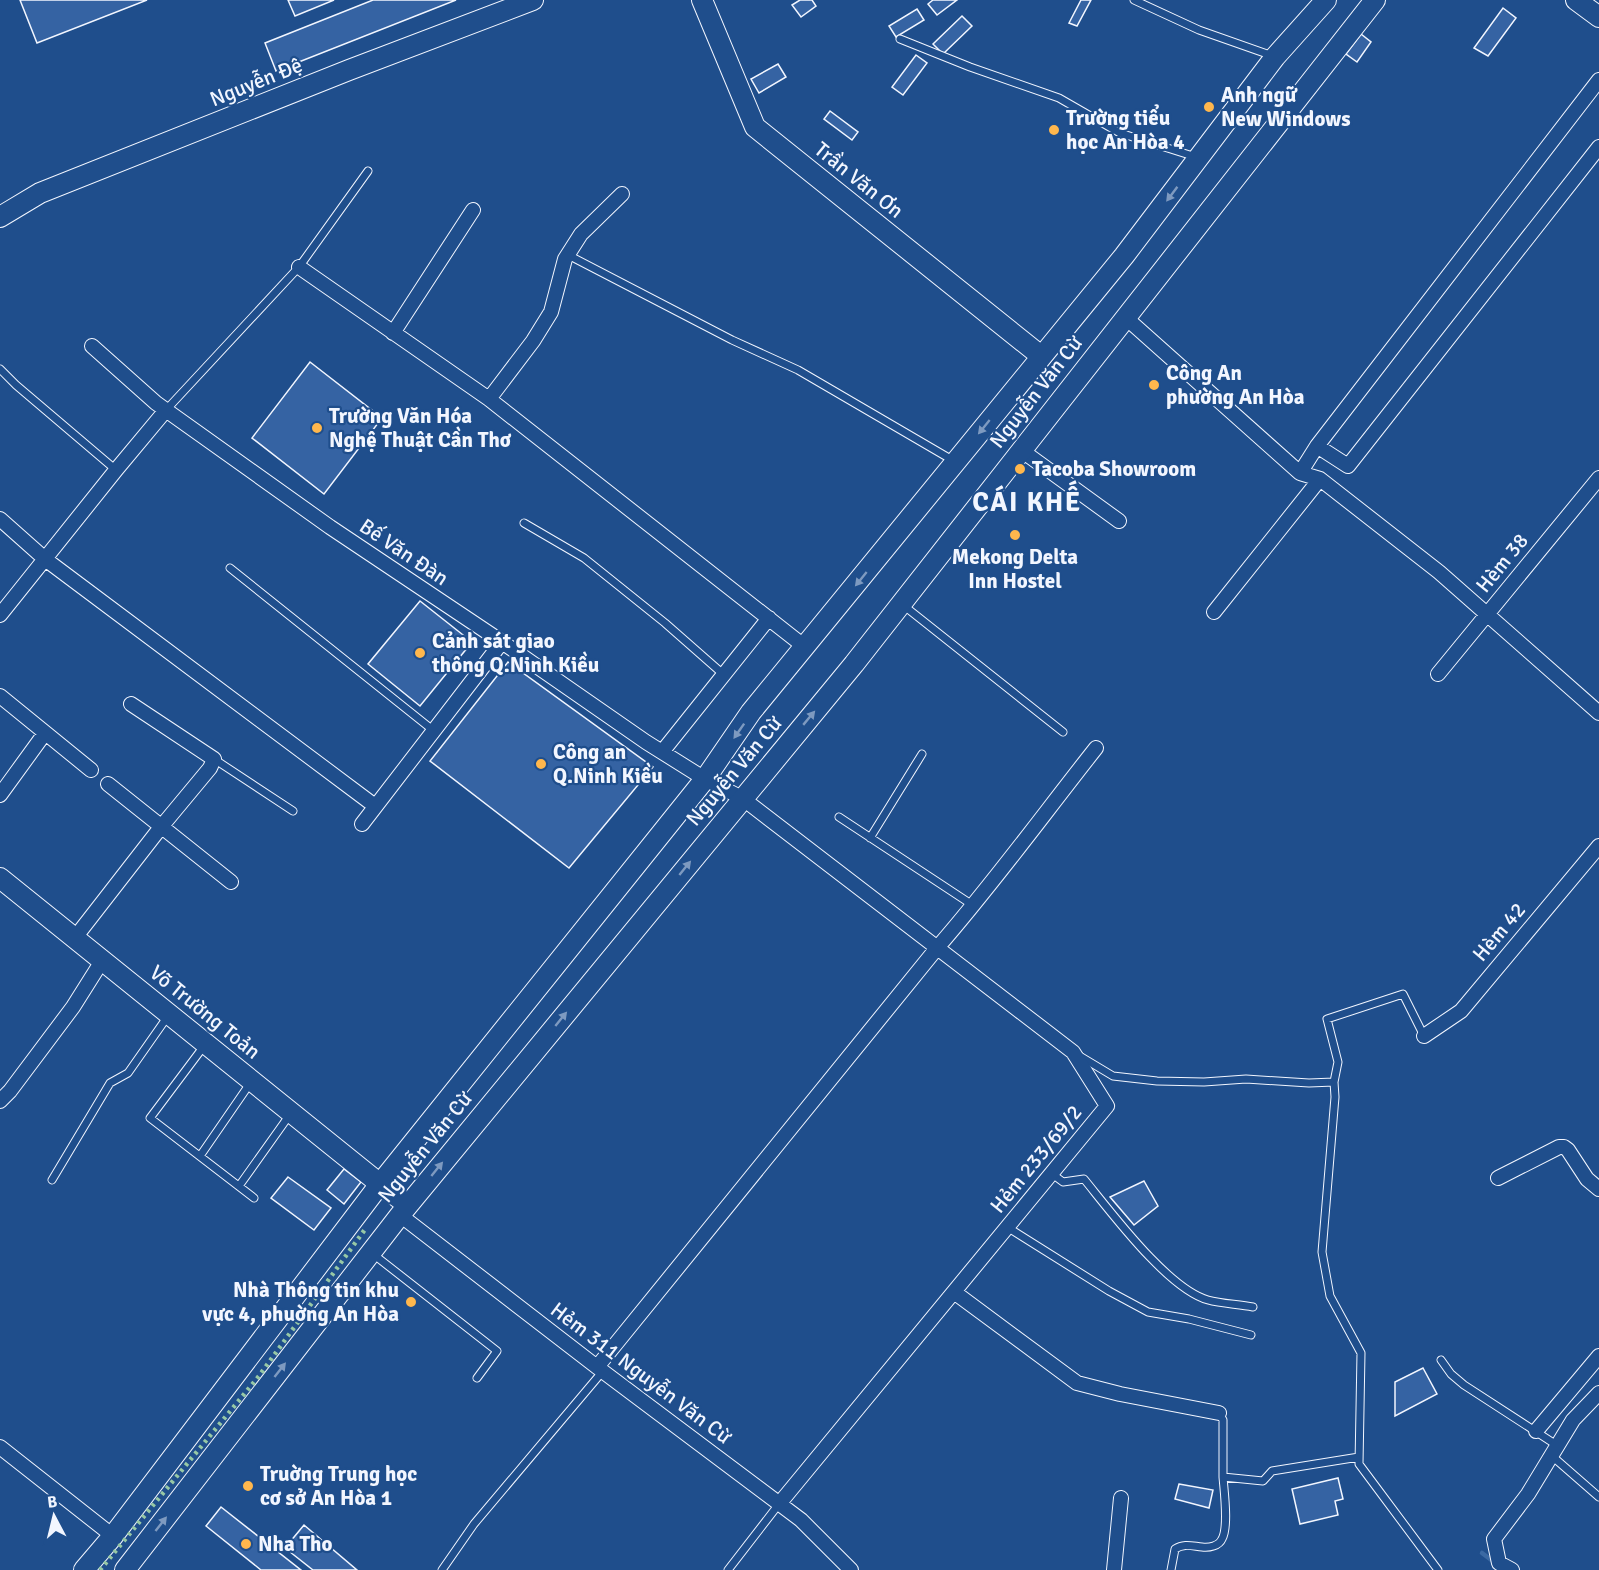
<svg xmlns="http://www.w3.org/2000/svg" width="1599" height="1570" font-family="Signika,sans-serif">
  <rect width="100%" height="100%" fill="#1f4e8c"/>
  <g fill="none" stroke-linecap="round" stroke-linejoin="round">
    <path stroke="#3b69a3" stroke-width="4.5" d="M1482 1553 1494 1562"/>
  </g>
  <path fill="#3563a3" stroke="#f2f6ff" stroke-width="1.5" d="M20 0H147L37 43Z
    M288 0H334L295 16Z
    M373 0H456L276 71 265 43Z
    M800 0H812L816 6 801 17 792 5Z
    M933 0H957L937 15 928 4Z
    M1081 0H1091L1077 26 1069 23Z
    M1503 8 1516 18 1488 56 1474 48Z
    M917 9 924 20 896 37 889 26Z
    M962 16 972 26 943 54 933 44Z
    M1361 34 1371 42 1357 62 1346 54Z
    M916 55 927 63 903 95 892 87Z
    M778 64 786 77 759 93 751 79Z
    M830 111 858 132 852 140 824 119Z
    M310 362 382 418 324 494 252 438Z
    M420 601 472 642 420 706 368 664Z
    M508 662 653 767 569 868 430 761Z
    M344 1169 361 1182 344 1204 327 1190Z
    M288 1177 331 1208 314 1230 271 1198Z
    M1144 1181 1158 1206 1134 1225 1110 1197Z
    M1423 1368 1437 1394 1395 1416V1382Z
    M1338 1478 1343 1499 1335 1501 1338 1515 1300 1524 1292 1489Z
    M1179 1484 1213 1490 1209 1508 1175 1499Z
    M221 1507 301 1570H261L206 1526Z
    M304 1525 357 1570H313L285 1548Z"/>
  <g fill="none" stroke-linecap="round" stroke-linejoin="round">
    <g stroke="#f2f6ff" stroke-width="9">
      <path id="lane" d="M1134 0 1199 30 1273 56
        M900 39 970 67 1059 98 1120 133 1196 157
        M568 255 732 340 798 370 954 461
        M0 369 16 385 116 470
        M166 410 299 267 368 171
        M524 523 584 558 665 623 723 674
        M230 568 434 731
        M903 605 1063 732
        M214 759 293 811
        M839 817 974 906
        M870 838 922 754
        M1424 1036 1403 994 1327 1019 1338 1062 1334 1082 1335 1097 1322 1252 1330 1296 1361 1353 1359 1464 1438 1570
        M204 1046 150 1118 254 1198
        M1078 1055 1113 1076 1157 1081 1204 1082 1246 1079 1309 1083 1334 1082
        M200 1156 251 1082
        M1051 1173 1063 1182 1084 1179C1111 1212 1168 1289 1208 1300 1222 1304 1239 1304 1253 1307
        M52 1180 110 1083 128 1073 168 1016
        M239 1186 291 1113
        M1007 1227 1109 1291 1148 1312 1189 1319 1251 1335
        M373 1254 497 1351 477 1378
        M1441 1360 1451 1374 1464 1385 1558 1446
        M1219 1413 1223 1420V1477
        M1552 1456 1599 1497
        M442 1570 474 1524 603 1371
        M728 1570 779 1504
        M1171 1570 1175 1549C1184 1543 1192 1546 1202 1547 1209 1548 1219 1546 1222 1539 1229 1527 1224 1491 1223 1477L1263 1481 1272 1471 1359 1457"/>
    </g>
    <g stroke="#f2f6ff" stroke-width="16">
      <path id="street" d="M299 267 489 399 805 647
        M1125 317 1300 473 1317 446 1599 80
        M393 333 473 210
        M92 346 156 403 330 527 502 642 646 742 705 779 742 798 1073 1052 1107 1106 779 1504
        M489 399 533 341 551 312 565 259 581 234 622 194
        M1317 446 1348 466 1599 147
        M1021 450 1119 521
        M1300 473 1320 479 1439 572 1599 713
        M0 519 45 559 375 806
        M1214 612 1320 479
        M0 615 116 470 166 410
        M1438 674 1599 478
        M0 696 91 770
        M662 752 769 618
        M108 784 231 882
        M0 795 45 733
        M362 824 502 642
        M74 939 161 827 210 768 214 759 131 704
        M1424 1036 1461 1011 1599 846
        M0 1101 10 1091 73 1007 102 961
        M1498 1178 1559 1147H1564L1568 1150 1587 1179 1599 1189
        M400 1215 597 1367 801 1520 851 1570
        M954 1292 1077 1383 1120 1394 1219 1413
        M597 1367 937 948C993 884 1043 815 1096 748
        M1536 1431 1599 1356
        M0 1447 113 1536
        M1114 1570 1121 1498
        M1512 1570 1499 1563 1494 1539 1528 1494 1573 1420 1599 1393"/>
    </g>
    <g stroke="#f2f6ff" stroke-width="22">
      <path id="secondary" d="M702 0 755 127 1041 356
        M1576 0 1599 17
        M0 217 40 193 349 70 533 0
        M0 878 380 1184 408 1205
        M84 1570 113 1536 380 1184 705 779 751 712 1124 256 1275 57 1326 0
        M125 1570 400 1215 854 664 1375 0"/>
    </g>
    <use href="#lane" stroke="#1f4e8c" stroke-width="7"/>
    <use href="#street" stroke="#1f4e8c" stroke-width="14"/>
    <use href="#secondary" stroke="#1f4e8c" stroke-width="20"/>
    <path stroke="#97c8a6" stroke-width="4.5" stroke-dasharray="3 4.5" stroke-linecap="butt" d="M100 1570 259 1376 366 1228"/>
  </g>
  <defs><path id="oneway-solid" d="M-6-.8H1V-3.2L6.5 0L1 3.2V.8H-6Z" transform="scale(1.5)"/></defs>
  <g fill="#7e9ac0">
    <use href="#oneway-solid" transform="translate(1172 194) rotate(127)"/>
    <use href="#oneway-solid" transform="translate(984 427) rotate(129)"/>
    <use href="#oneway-solid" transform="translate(861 579) rotate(129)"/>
    <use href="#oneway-solid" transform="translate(809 718) rotate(-50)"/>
    <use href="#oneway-solid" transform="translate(739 731) rotate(125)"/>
    <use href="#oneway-solid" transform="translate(685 868) rotate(-51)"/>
    <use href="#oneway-solid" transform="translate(561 1019) rotate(-51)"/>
    <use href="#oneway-solid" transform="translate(437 1169) rotate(-51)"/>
    <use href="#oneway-solid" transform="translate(280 1370) rotate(-52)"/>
    <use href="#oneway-solid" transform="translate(161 1524) rotate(-52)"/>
  </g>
  <g fill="#ffb74d" stroke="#1f4e8c" stroke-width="2">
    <circle cx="1209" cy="107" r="6"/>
    <circle cx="1054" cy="130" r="6"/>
    <circle cx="1154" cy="385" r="6"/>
    <circle cx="317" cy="428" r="6"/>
    <circle cx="1020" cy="469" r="6"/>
    <circle cx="1015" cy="535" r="6"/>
    <circle cx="420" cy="653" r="6"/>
    <circle cx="541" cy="764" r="6"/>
    <circle cx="411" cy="1302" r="6"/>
    <circle cx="248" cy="1486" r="6"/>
    <circle cx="246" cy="1544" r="6"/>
  </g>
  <g text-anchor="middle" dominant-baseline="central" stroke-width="4.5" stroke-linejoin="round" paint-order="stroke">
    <g font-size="21" fill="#f2f6ff" stroke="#1f4e8c">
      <text transform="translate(256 82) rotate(-22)">Nguyễn Đệ</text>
      <text transform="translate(859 180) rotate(39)">Trần Văn Ơn</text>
      <text transform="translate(1036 392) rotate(-52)">Nguyễn Văn Cừ</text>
      <text transform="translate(404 552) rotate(34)">Bế Văn Đàn</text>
      <text transform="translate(1502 563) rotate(-51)">Hèm 38</text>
      <text transform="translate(734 771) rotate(-50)">Nguyễn Văn Cừ</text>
      <text transform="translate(1499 932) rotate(-50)">Hèm 42</text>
      <text transform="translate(205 1012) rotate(39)">Võ Trường Toản</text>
      <text transform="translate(425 1147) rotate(-51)">Nguyễn Văn Cừ</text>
      <text transform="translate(1036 1159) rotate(-51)">Hẻm 233/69/2</text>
      <text transform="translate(641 1373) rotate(37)">Hẻm 311 Nguyễn Văn Cừ</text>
    </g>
    <g font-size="21" font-weight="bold" fill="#f2f6ff" stroke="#1f4e8c" text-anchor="start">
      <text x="1221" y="95">Anh ngữ<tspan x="1221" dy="24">New Windows</tspan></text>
      <text x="1066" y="118">Trường tiểu<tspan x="1066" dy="24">học An Hòa 4</tspan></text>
      <text x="1166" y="373">Công An<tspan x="1166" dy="24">phường An Hòa</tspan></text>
      <text x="329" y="416">Trường Văn Hóa<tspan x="329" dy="24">Nghệ Thuật Cần Thơ</tspan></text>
      <text x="1032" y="469">Tacoba Showroom</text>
      <text x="1015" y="557" text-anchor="middle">Mekong Delta<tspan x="1015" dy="24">Inn Hostel</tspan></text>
      <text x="432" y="641">Cảnh sát giao<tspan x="432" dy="24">thông Q.Ninh Kiều</tspan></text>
      <text x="553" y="752">Công an<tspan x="553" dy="24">Q.Ninh Kiều</tspan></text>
      <text x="399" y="1290" text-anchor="end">Nhà Thông tin khu<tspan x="399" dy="24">vực 4, phuờng An Hòa</tspan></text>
      <text x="260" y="1474">Truờng Trung học<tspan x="260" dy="24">cơ sở An Hòa 1</tspan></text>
      <text x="258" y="1544">Nha Tho</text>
    </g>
    <g font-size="27" font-weight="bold" letter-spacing="1.5" fill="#f2f6ff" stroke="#1f4e8c">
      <text x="1027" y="502">CÁI KHẾ</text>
    </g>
  </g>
  <g transform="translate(54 1516) rotate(353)" stroke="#1f4e8c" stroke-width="4.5" paint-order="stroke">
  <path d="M0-4.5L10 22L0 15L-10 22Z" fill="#f2f6ff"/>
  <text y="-9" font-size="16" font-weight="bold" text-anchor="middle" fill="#f2f6ff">B</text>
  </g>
</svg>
